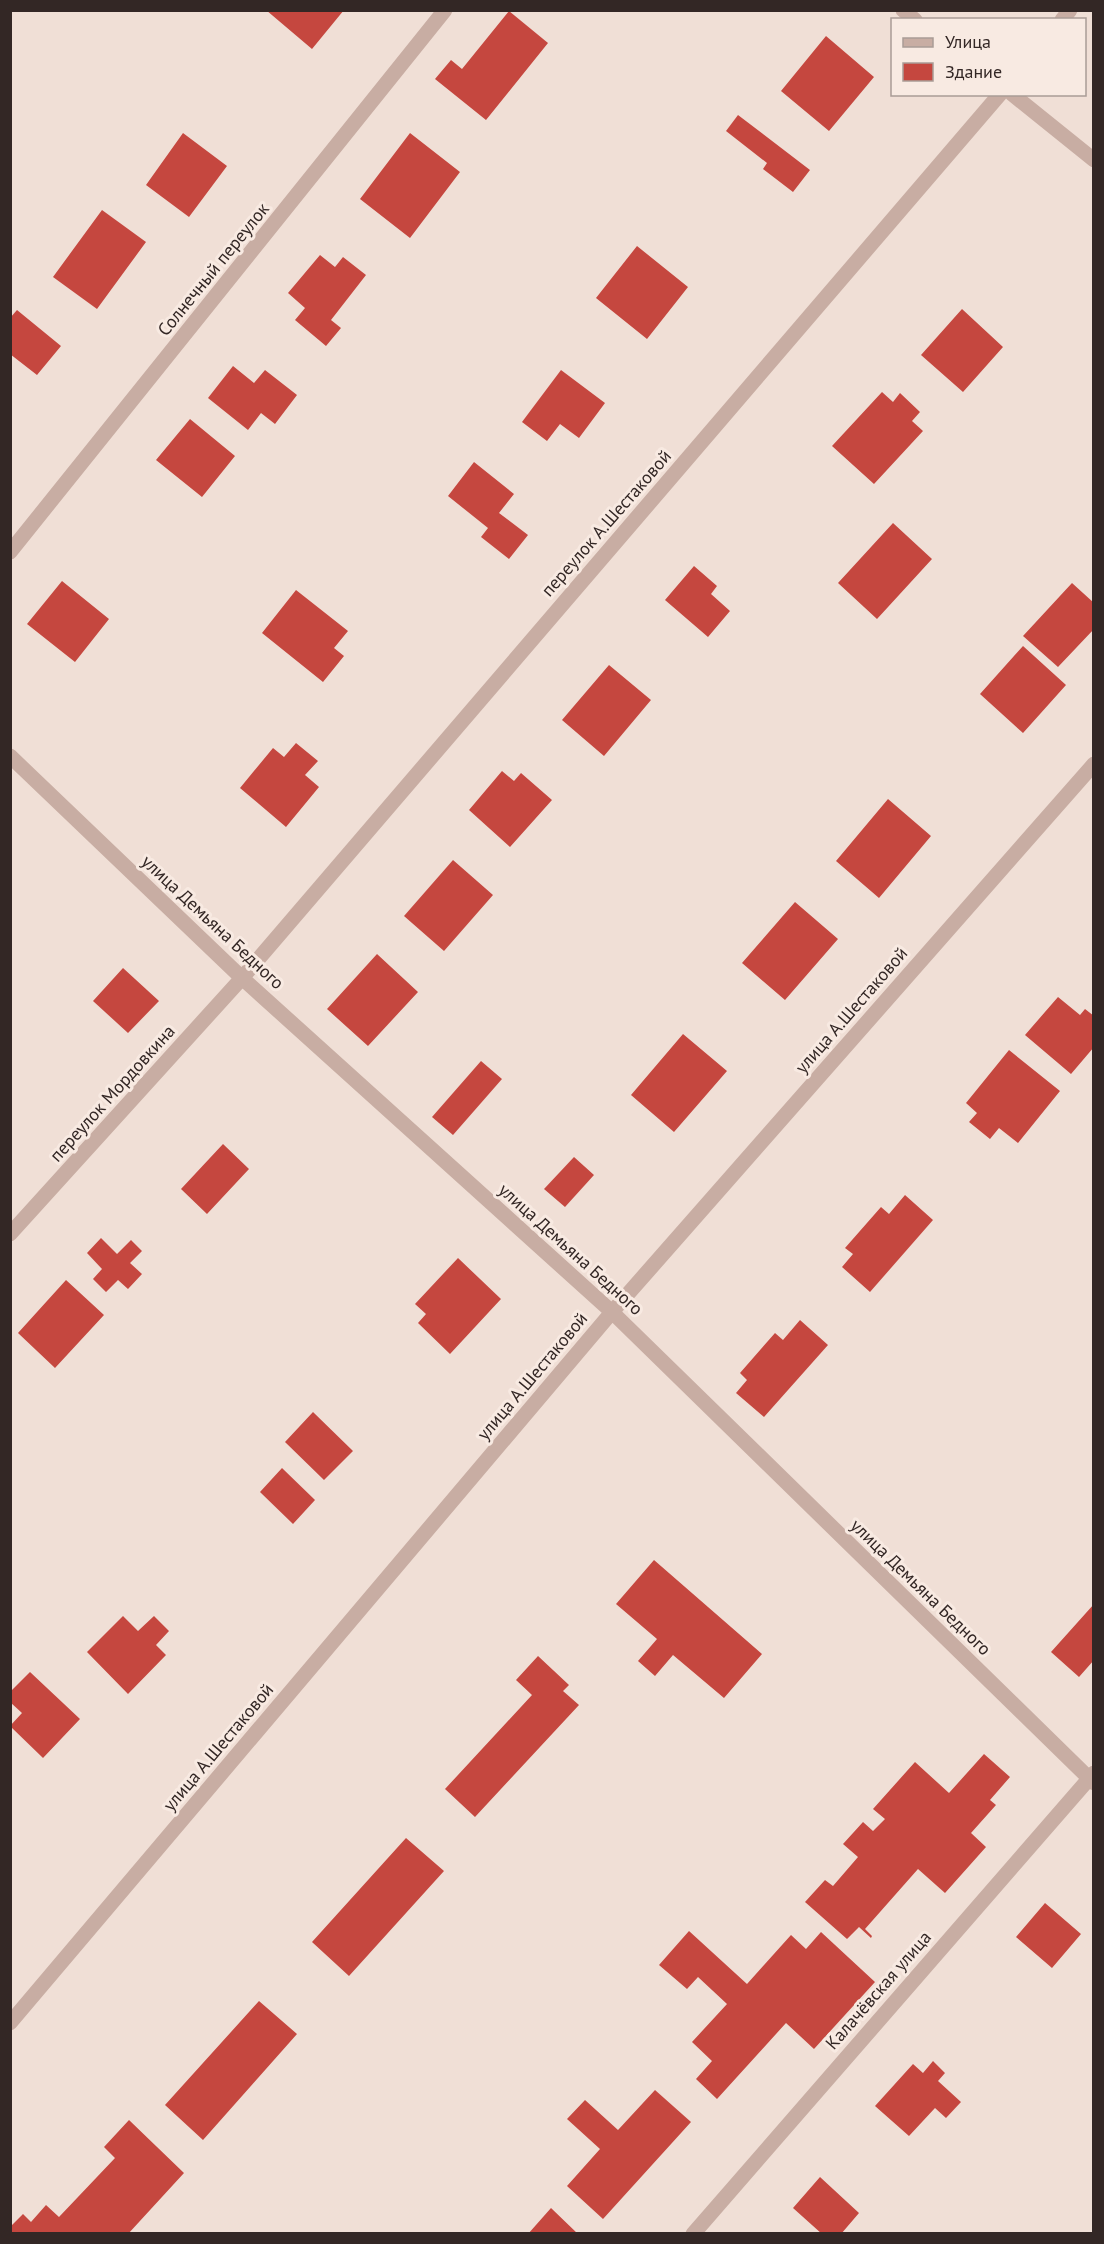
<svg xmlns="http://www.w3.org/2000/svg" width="1104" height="2244" font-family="'PT Sans',sans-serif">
  <rect width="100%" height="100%" fill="#f0dfd6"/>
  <path fill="#c5473f" d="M266 10H344L312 49Z
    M509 11 548 43 486 120 435 79 451 60 462 69Z
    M826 36 874 77 829 131 781 91Z
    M738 115 810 170 793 192 763 169 767 163 726 131Z
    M183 133 227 166 189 217 146 185Z
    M410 133 460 172 410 238 360 199Z
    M102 210 146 242 97 309 53 277Z
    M637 246 688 287 647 339 596 298Z
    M320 255 335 267 343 257 366 275 331 320 341 328 326 346 295 320 305 308 288 293Z
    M962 309 1003 347 963 392 921 355Z
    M17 310 61 346 37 375 10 354V318Z
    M233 366 254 383 265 370 297 395 275 424 261 413 248 430 208 398Z
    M561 370 605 403 579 438 560 424 547 441 522 422Z
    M882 392 893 402 900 393 920 412 912 421 923 431 874 484 832 446Z
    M190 419 235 456 202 497 156 460Z
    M474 462 514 494 499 513 528 535 509 559 481 537 488 528 448 496Z
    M893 523 932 559 877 619 838 583Z
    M694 566 717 586 711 594 730 611 708 637 665 600Z
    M62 581 109 619 75 662 27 624Z
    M1072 583 1094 603V629L1058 667 1023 636Z
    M296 590 348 631 334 648 344 656 323 682 262 633Z
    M1023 646 1066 685 1023 733 980 694Z
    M609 665 651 700 604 756 562 720Z
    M296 743 318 761 305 775 319 787 286 827 240 788 273 748 284 757Z
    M502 771 514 781 521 773 552 800 510 847 469 810Z
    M888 799 931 836 879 898 836 861Z
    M453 860 493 895 444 951 404 916Z
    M795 902 838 939 785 1000 742 963Z
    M377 954 418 992 368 1046 327 1009Z
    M123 968 159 1001 128 1033 93 1001Z
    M1058 997 1080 1015 1085 1009 1094 1016V1047L1071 1074 1025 1035Z
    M683 1034 727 1071 674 1132 631 1095Z
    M1009 1050 1060 1091 1018 1143 999 1128 990 1139 969 1122 977 1113 966 1103Z
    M481 1061 502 1079 453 1135 432 1117Z
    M223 1144 249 1169 207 1214 181 1189Z
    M574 1157 594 1175 565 1207 544 1189Z
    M905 1195 933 1220 870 1292 842 1267 853 1254 845 1248 881 1207 889 1214Z
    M101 1238 117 1254 131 1240 142 1251 130 1263 142 1274 128 1289 118 1280 106 1292 93 1279 102 1269 87 1253Z
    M458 1258 501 1299 450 1354 418 1323 426 1314 415 1304Z
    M66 1280 104 1315 55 1368 18 1333Z
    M800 1320 828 1345 764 1417 736 1393 747 1380 740 1373 775 1333 783 1340Z
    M313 1412 353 1451 324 1480 285 1442Z
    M282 1468 315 1500 293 1524 260 1492Z
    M654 1560 762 1654 724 1698 673 1655 655 1676 638 1661 657 1639 616 1604Z
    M1094 1604V1660L1079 1677 1051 1652Z
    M123 1616 138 1631 154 1616 169 1631 156 1645 166 1655 128 1694 87 1652Z
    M538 1656 569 1685 563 1691 579 1705 475 1817 445 1789 532 1695 516 1680Z
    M30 1672 80 1719 43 1758 10 1726 22 1713 10 1702V1692Z
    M984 1754 1010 1777 990 1800 996 1805 971 1833 986 1847 945 1893 918 1869 865 1929 872 1936 871 1938 859 1927 847 1939 805 1902 825 1880 833 1886 858 1857 843 1844 863 1822 873 1831 885 1819 873 1809 915 1762 949 1793Z
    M406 1838 444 1871 349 1976 312 1942Z
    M1045 1903 1081 1934 1052 1968 1016 1937Z
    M689 1931 747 1984 791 1935 806 1949 821 1932 875 1982 814 2049 786 2023 717 2099 696 2079 712 2061 692 2042 727 2004 698 1977 687 1989 659 1965Z
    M259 2001 297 2034 203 2140 165 2105Z
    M933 2061 945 2073 938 2081 961 2102 946 2118 935 2108 909 2136 875 2106 913 2064 923 2073Z
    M655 2090 691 2122 603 2219 567 2186 600 2149 567 2119 585 2100 618 2130Z
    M129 2120 184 2173 128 2234H10V2227L23 2214 31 2222 46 2205 59 2217 115 2158 104 2147Z
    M820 2177 859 2213 841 2234H822L793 2208Z
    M551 2208 578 2234H528Z"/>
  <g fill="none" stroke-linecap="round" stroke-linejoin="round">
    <path stroke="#c8ada3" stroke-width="15" d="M903 10 915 20
      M1062 20 1070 10
      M1012 94 1094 160
      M10 552 445 10
      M10 756 242 978 612 1312 1094 1783
      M10 1234 242 978 1000 94
      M10 2023 612 1312 1094 764
      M693 2234 1094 1773"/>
  </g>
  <g text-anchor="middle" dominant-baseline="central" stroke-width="6" stroke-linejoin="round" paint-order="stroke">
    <g font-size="18" fill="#332725" stroke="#f8eae2">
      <text transform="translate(213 269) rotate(-51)">Солнечный переулок</text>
      <text transform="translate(606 523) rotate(-49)">переулок А.Шестаковой</text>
      <text transform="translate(213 922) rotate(43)">улица Демьяна Бедного</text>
      <text transform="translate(851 1010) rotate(-49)">улица А.Шестаковой</text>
      <text transform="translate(112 1093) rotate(-48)">переулок Мордовкина</text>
      <text transform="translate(571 1249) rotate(42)">улица Демьяна Бедного</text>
      <text transform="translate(532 1376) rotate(-50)">улица А.Шестаковой</text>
      <text transform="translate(921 1587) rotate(44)">улица Демьяна Бедного</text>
      <text transform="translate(218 1747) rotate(-50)">улица А.Шестаковой</text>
      <text transform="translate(878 1990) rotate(-49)">Калачёвская улица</text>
    </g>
  </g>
  <rect width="1104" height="2244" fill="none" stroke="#332725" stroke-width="24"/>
  <rect x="891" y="18" width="195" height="78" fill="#f8eae2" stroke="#a99c96" stroke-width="1.5"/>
  <rect x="903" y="38" width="30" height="9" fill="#c8ada3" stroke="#a99c96" stroke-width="1.5"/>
  <text x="945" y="48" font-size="18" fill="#332725">Улица</text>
  <rect x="903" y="63" width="30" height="18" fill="#c5473f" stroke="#a99c96" stroke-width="1.5"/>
  <text x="945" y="78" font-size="18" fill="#332725">Здание</text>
</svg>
